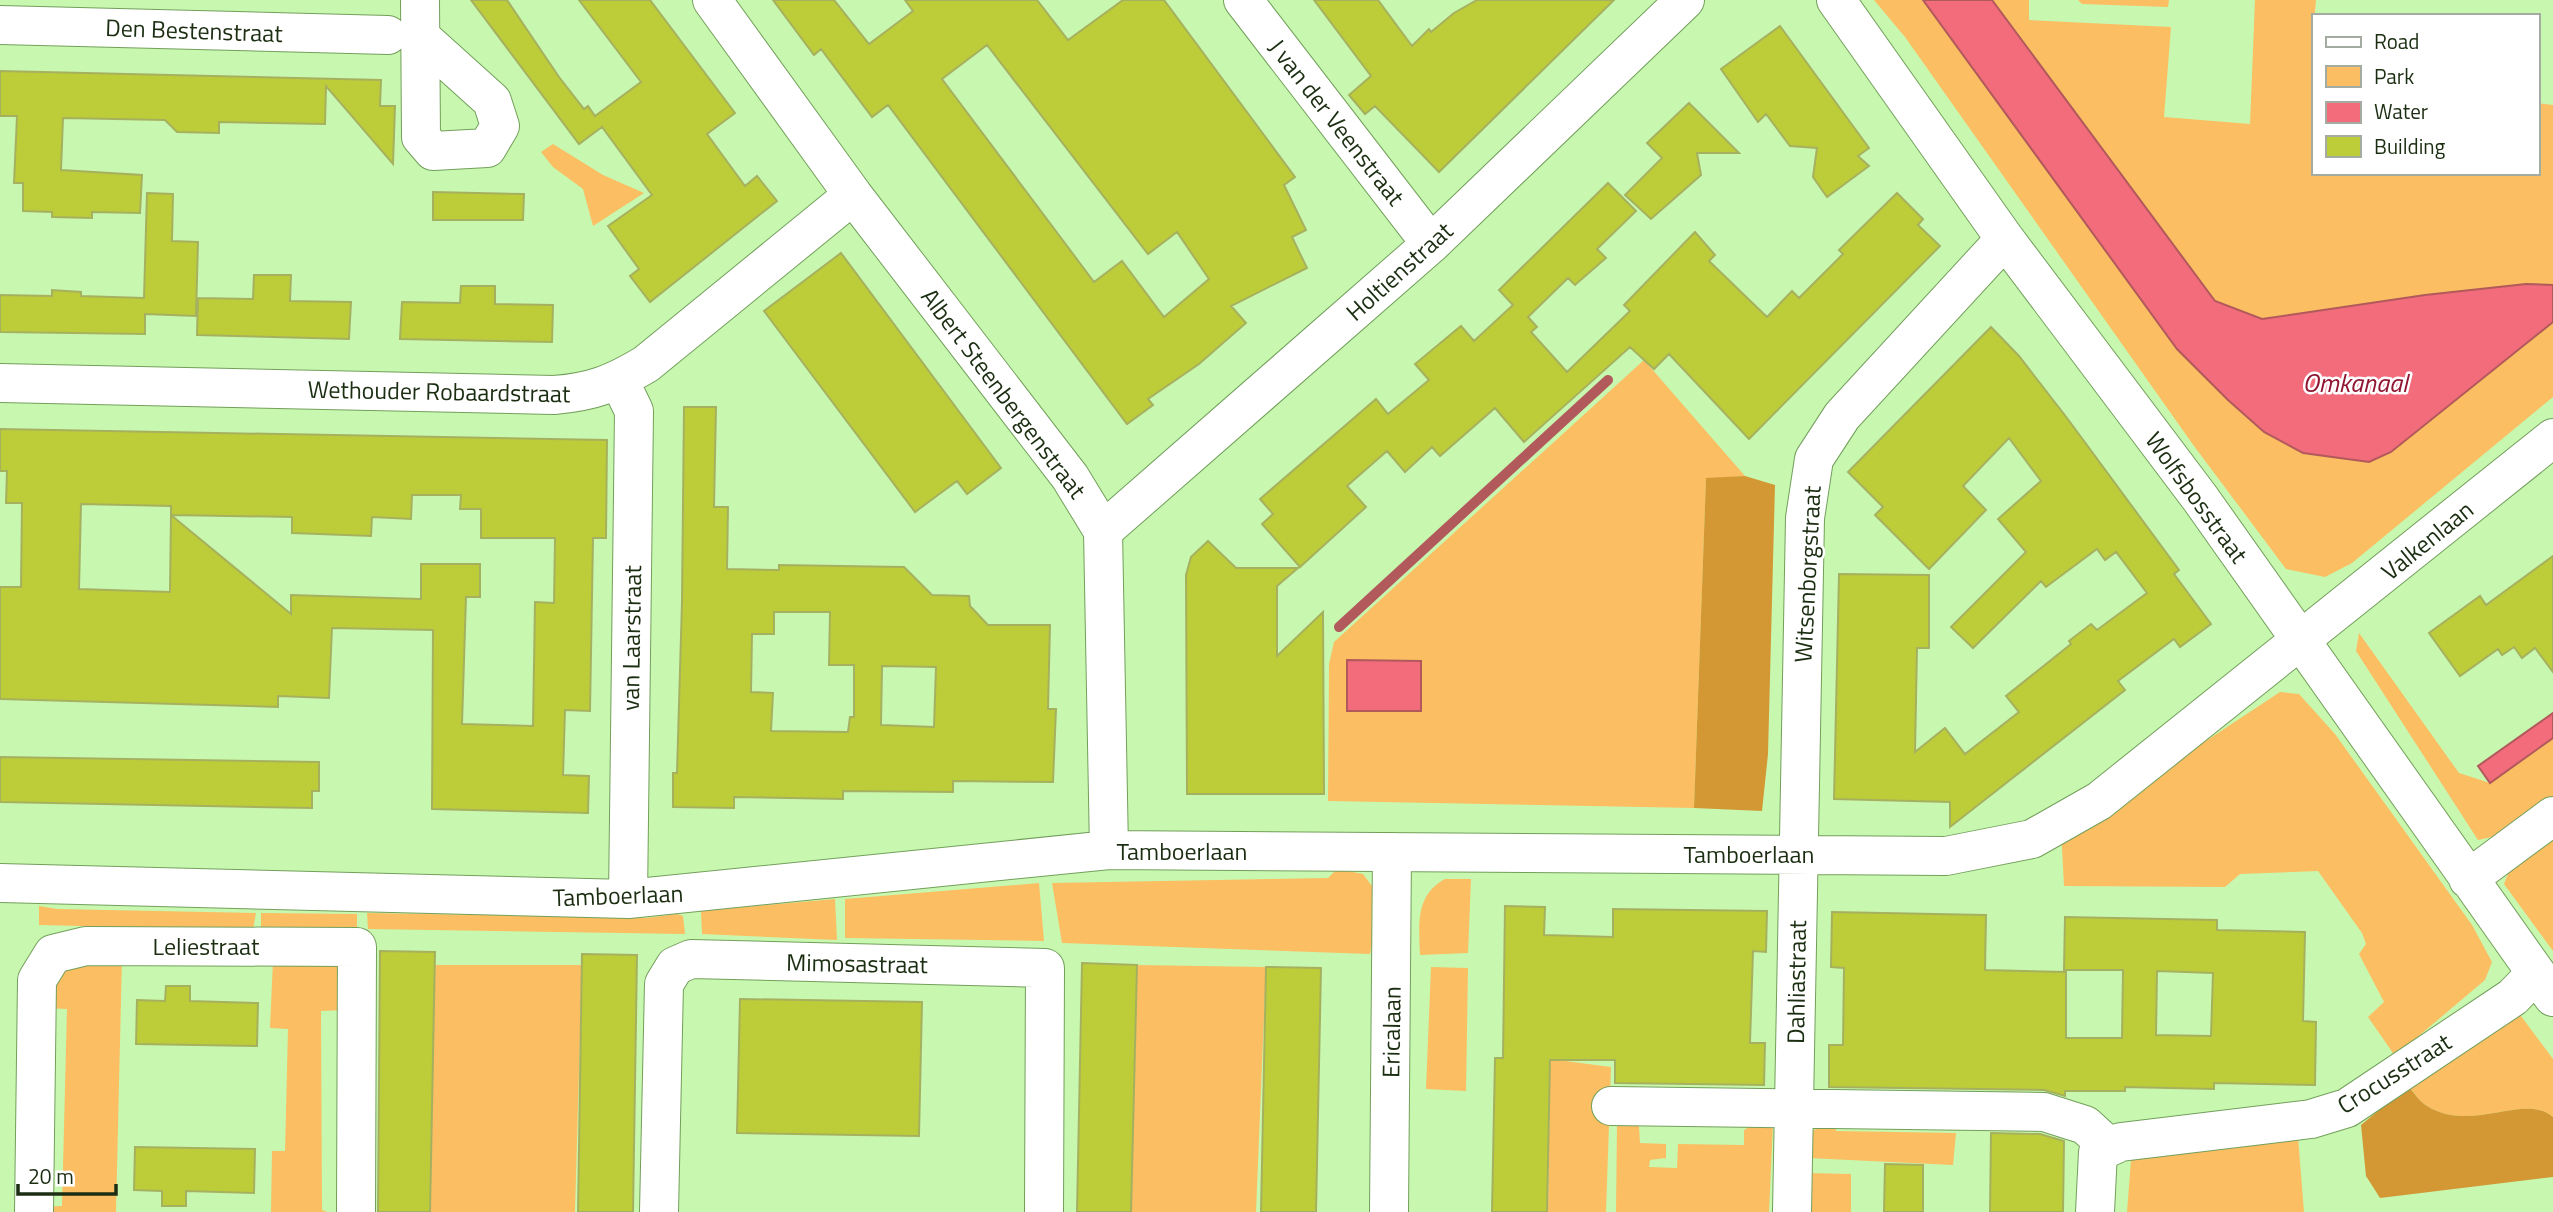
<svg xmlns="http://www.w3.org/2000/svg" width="2553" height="1212" font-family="'Titillium Web',sans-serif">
  <rect width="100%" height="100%" fill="#c8f8b0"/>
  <path fill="#fbbe62" d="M1874 0H1923L2177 349 2265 432 2303 453 2553 322V397L2352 563 2325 577 2286 569 2194 446 1905 37Z
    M1992 0H2029V20L2171 27 2164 117 2250 124 2255 0H2316L2312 45 2313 173H2537V103L2553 105V285L2526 284 2425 295 2262 319 2215 301Z
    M2078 0H2169L2168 7 2082 4Z
    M553 144 603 175 644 193 593 226 583 189 553 167 541 152Z
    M1644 360 1745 476 1706 479 1694 808 1328 801 1329 664 1334 642Z
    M2359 633 2459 773 2490 783 2553 738V801L2505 834 2478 840 2356 651Z
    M2280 692 2299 694 2335 734 2472 925 2492 962 2485 980 2395 1056 2368 1017 2384 1002 2359 954 2366 944 2362 933 2318 871 2240 874 2225 887 2064 886 2061 829 2150 778Z
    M2553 831V951L2504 884 2513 861Z
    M1337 869 1363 874 1381 898 1370 954 1062 943 1052 883 1328 878Z
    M1445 879H1471L1468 953 1420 955C1419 925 1415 895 1445 879Z
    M1039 883 1044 941 845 938V899Z
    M835 899 837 940 702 934 701 911Z
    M39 906 57 909 256 913 253 930 39 925Z
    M261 913 357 914V933L261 930Z
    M367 913 646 918 677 914 683 916 685 934 368 929Z
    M122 958 116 1212H41V1207L62 1206 67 1009 44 1008 57 966Z
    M273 960 324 961 339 968 344 1010 321 1011 322 1210 327 1212H271L272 1151H285L288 1029 270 1028Z
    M435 965H582L575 1212H429Z
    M1137 965 1266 967 1256 1212H1131Z
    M1431 967 1468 968 1466 1091 1426 1089Z
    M2518 1012 2553 1059V1117C2524 1092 2472 1134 2427 1106 2420 1102 2414 1093 2408 1086Z
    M1550 1059 1611 1067 1606 1212H1548Z
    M1760 1120 1773 1124 1769 1212H1616L1617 1125 1639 1126 1640 1143 1666 1144V1158L1650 1160 1649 1167 1677 1168 1678 1144 1744 1145V1130Z
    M1834 1121 1836 1131 1956 1133 1953 1165 1808 1158C1809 1133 1808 1129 1834 1121Z
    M2298 1137 2304 1212H2127L2131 1160Z
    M1807 1173 1851 1174V1212H1806Z"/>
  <path fill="#d39734" d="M1745 476 1775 485 1768 754 1762 811 1694 808 1706 478Z
    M2408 1086C2414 1093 2420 1102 2427 1106 2472 1134 2524 1092 2553 1117V1177L2380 1198 2366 1176 2361 1125Z"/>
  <path fill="#f26c7c" stroke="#b2595c" stroke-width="2" d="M1923 0H1992L2215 301 2262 319 2425 295 2526 284 2553 285V322L2391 452 2369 462 2303 453 2264 432 2228 400 2177 349Z
    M1347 660 1421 661V711H1347Z
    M2553 713V738L2490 783 2478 766Z"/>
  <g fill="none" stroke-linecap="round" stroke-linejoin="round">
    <path stroke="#b2595c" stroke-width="10" d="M1339 627 1608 380"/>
  </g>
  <path fill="#bdcc39" stroke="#a6b15f" stroke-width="2" fill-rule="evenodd" d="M471 0H507L559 77 584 109 588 106 595 116 641 82 579 0H650L735 113 707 134 745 186 757 176 777 201 650 302 630 276 639 269 608 226 652 195 602 127 579 144Z
    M773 0H834L869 44 913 11 905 0H1037L1068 40 1123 0H1164L1295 177 1284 185 1306 230 1292 237 1307 268 1231 306 1246 323 1199 364 1148 399 1153 405 1127 424 888 105 872 117 821 49 814 55ZM987 45 1148 254 1177 232 1209 279 1164 317 1122 261 1094 282 942 79Z
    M1314 0H1378L1412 46 1429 29 1431 32 1454 13 1477 0H1614L1439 172 1375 106 1365 114 1349 95 1371 76Z
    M1780 26 1869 148 1858 156 1869 166 1827 197 1813 177 1817 148 1790 146 1766 114 1758 122 1721 69Z
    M0 71 381 80 380 106H395L393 164 326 86 325 124 219 122V133L177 132 165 120 63 118 61 170 142 175 140 213 92 212V218L52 217V212L23 211V183H14L17 116H0Z
    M1689 103 1739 153H1697L1701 175 1651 219 1625 195 1662 158 1647 143Z
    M1608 183 1636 211 1597 249 1606 258 1575 285 1568 278 1528 317 1537 327 1531 332 1567 372 1630 311 1624 305 1695 232 1715 255 1709 261 1767 317 1792 291 1799 298 1843 254 1839 250 1897 193 1923 219 1918 225 1940 246 1749 439 1669 354 1654 369 1630 347 1524 442 1495 408 1440 456 1432 447 1405 472 1387 451 1347 486 1366 507 1300 567 1262 524 1273 514 1260 499 1376 399 1388 414 1429 380 1415 364 1461 326 1474 341 1513 305 1499 290Z
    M433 192 524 194 523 220H433Z
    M147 193 173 194 172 241 198 242 196 316 145 314V334L0 332V295L52 296V290L81 292V296L144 298Z
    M841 253 1001 468 967 494 957 481 915 512 764 311Z
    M254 275H291L290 301 351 302 349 339 197 335 198 298 253 299Z
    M461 286H495V304L553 305 552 342 400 339 402 302 460 303Z
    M1991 327 2019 356 2067 418 2179 570 2174 574 2211 624 2180 647 2174 639 2118 681 2125 690 1950 827V802L1834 799 1839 574 1929 575V648H1917L1915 752 1945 728 1965 754 2019 712 2006 696 2071 644 2069 641 2091 624 2097 630 2147 593 2116 552 2105 560 2097 549 2046 587 2041 581 1973 648 1951 627 2026 552 1998 519 2041 481 2009 438 1963 486 1986 510 1929 569 1875 515 1883 507 1848 472Z
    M684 407H716L714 507H728L727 569 779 570V565L904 567 932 595 969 596 970 606 988 625H1050L1048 709H1056L1053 782 953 781V792L843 791V799L734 797V808L673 807V773H677L682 602ZM774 612H830L829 665H854V717H850L848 732 771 731 773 693 751 692 752 634H774ZM882 666 936 667 934 727 881 725Z
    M0 429 607 440 606 538H593L590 711 565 710 563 775 589 776 588 813 432 809 433 630 332 628 329 698 278 696V707L0 699V587H21L22 503H6L7 471H0ZM412 495H461L460 509H481V538H555L554 603 535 602 533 726 462 724 466 597H480V564H421V599L291 595V614L171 515 170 592 79 589 81 504 171 506V515L292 517V533L371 536 372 517 411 519Z
    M1208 541 1236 568H1298L1277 586V656L1323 612 1324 794H1187L1186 575 1191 557Z
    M2553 556V672L2535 648 2522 658 2514 647 2502 655 2498 649 2460 676 2429 633 2480 596 2486 605Z
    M0 757 319 762V791H312V808L0 802Z
    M1505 906 1545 907 1544 935 1613 937V909L1767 911 1766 952 1753 951 1750 1043H1765L1764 1085 1615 1083V1060H1550L1547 1212H1492L1495 1058H1503Z
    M1832 912 1986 915 1985 970 2066 972V1038H2122L2123 970H2064L2065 917 2217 920V930L2305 932 2303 1021 2316 1022 2315 1085 2214 1083V1089L2125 1087V1091H2065V1096L2044 1090 1829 1087V1045H1843L1844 968 1831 967ZM2157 971 2213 973 2211 1036 2156 1035Z
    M380 951 435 952 430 1212H378Z
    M582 954 637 955 633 1212H578Z
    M1082 963 1137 965 1131 1212H1077Z
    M1266 967 1321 968 1316 1212H1261Z
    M166 986H190V1001L258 1003 257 1046 136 1044 137 1000 165 1001Z
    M740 999 922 1002 919 1136 737 1133Z
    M1991 1133 2040 1134 2064 1141 2063 1212H1990Z
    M135 1147 255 1149 254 1193 186 1191V1206H162V1191L134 1190Z
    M1885 1164 1923 1165V1212H1884Z"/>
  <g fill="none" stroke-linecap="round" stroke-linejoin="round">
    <g stroke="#739f5b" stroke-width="40">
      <path id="minor" d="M420 0 421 137 433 151 487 148 500 126 492 101 421 37
        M712 0 853 195 1070 477 1103 531 1109 850
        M1243 0 1431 244
        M1836 0 2005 239 2200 498 2553 997
        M0 25 388 35
        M619 380 634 411 628 899
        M0 383 554 395C592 392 613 384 646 364L853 195
        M1103 531 1431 244 1685 0
        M2468 879 2553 816
        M0 883 628 899 1109 850 1946 856 2032 839 2099 801 2553 438
        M1611 1106 2044 1112 2085 1125 2109 1147
        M34 1212 37 980 53 954 86 946 357 947 356 1212
        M659 1212 664 984 675 966 691 959 1045 968 1044 1212
        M1389 1212 1392 852
        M1792 1212 1805 518 1814 459 1842 416 2005 239
        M2095 1212 2098 1152 2121 1142 2311 1119 2347 1108 2513 997 2536 973"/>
    </g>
    <use href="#minor" stroke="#fff" stroke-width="38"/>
  </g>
  <g text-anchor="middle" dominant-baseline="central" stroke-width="5" stroke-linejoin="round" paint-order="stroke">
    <g font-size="24" fill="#1c2e12" stroke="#fff">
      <text transform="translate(194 30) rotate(2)">Den Bestenstraat</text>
      <text transform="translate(1337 122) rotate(52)">J van der Veenstraat</text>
      <text transform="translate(1399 271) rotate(-42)">Holtienstraat</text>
      <text transform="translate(439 391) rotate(1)">Wethouder Robaardstraat</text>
      <text transform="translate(1004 393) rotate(53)">Albert Steenbergenstraat</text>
      <text transform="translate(2197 497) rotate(54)">Wolfsbosstraat</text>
      <text transform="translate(2427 540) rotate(-39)">Valkenlaan</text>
      <text transform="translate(1807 574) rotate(-87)">Witsenborgstraat</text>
      <text transform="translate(631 638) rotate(-89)">van Laarstraat</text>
      <text x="1182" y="851">Tamboerlaan</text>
      <text x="1749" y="854">Tamboerlaan</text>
      <text transform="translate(618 895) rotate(-2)">Tamboerlaan</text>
      <text x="206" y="946">Leliestraat</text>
      <text transform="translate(857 963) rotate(1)">Mimosastraat</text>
      <text transform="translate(1796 982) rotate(-89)">Dahliastraat</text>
      <text transform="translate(1391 1032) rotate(-89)">Ericalaan</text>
      <text transform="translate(2394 1073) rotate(-32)">Crocusstraat</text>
    </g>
    <g font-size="26" font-style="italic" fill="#911632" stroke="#fff">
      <text x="2355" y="382">Omkanaal</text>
    </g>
  </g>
  <rect x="2312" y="14" width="228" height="161" fill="#ffffff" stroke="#a4aba0" stroke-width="2"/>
  <rect x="2326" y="37" width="35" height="10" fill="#ffffff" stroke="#a4aba0" stroke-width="2"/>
  <text x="2374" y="49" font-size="21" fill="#1c2e12">Road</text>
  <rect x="2326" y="66" width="35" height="21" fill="#fbbe62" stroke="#a4aba0" stroke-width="2"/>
  <text x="2374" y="84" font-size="21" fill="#1c2e12">Park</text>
  <rect x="2326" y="102" width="35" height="21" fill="#f26c7c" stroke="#a4aba0" stroke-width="2"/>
  <text x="2374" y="119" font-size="21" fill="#1c2e12">Water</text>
  <rect x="2326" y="136" width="35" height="21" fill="#bdcc39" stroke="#a4aba0" stroke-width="2"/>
  <text x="2374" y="154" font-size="21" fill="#1c2e12">Building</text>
  <path d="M18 1184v10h98v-10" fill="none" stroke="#1c2e12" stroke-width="3.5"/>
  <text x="28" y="1184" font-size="21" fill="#1c2e12" stroke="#ffffff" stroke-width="5" paint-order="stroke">20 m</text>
</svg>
